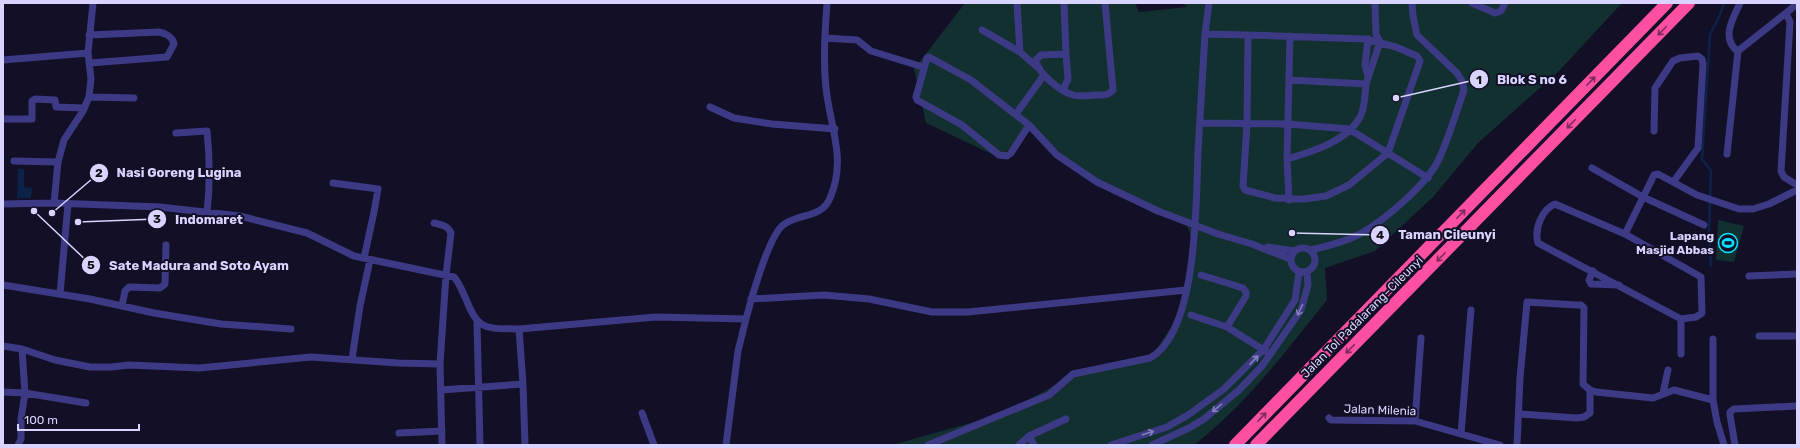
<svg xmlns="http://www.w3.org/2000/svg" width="1800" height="448" font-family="Rubik,sans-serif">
  <rect width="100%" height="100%" fill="#130f26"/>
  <path fill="#12302f" d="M965 3H1135L1139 12 1187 7 1182 3H1622L1559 71 1478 143 1433 197 1375 251 1325 268 1327 300C1286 351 1246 405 1194 445H892L1006 413 1074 374 1150 359 1179 315 1193 243 1186 223 1155 214 1096 183 1031 128 1023 139 998 157 926 123 914 69Z
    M1718 220 1744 226 1734 262 1716 260Z"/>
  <path fill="#0c2248" d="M18 169H24V187L32 188 31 198H17Z"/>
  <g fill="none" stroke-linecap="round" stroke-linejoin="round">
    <path stroke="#0c2248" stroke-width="2.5" d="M1711 266 1709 231 1711 171 1702 159 1710 34 1720 15 1724 3"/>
    <path stroke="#3d3a85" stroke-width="7" d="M1017 3 1020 52
      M1064 3 1066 54 1041 55 1036 60C1038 74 1060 91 1073 95 1080 97 1089 95 1096 95 1102 95 1108 96 1113 90L1105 3
      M1472 3 1495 13 1501 11 1505 3
      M1797 4 1786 13 1790 22 1781 171 1784 177 1797 185
      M982 30 1020 52 1037 67
      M1205 34 1248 35
      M89 35 159 32C165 33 173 37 174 44L167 57 90 63
      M1248 35 1365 39 1396 47 1417 56 1420 61 1388 153 1349 185 1326 196 1304 199 1275 198 1245 190 1243 186 1247 124Z
      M825 38 857 40 871 51 923 67
      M1737 51C1721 37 1733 19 1740 3
      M3 60 88 53
      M1368 76 1365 65 1368 39
      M1366 84 1380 42 1376 34 1375 3
      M1063 90 1068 79 1066 54
      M89 97 134 98
      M710 107 734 118 772 124 835 129
      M1016 114 1044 75
      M3 119H32V101L35 99 55 100 56 107 84 108
      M1200 123 1288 124 1349 129 1428 178
      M1029 125 1011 153 1007 156 999 155 962 125 917 100 916 97 927 58 929 57 971 80 1029 125 1057 155 1097 182 1158 211 1218 234 1252 244 1290 259
      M1654 131 1655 88 1673 61 1680 58 1698 56 1702 59 1703 64 1698 148 1674 181
      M176 133 207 131C210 159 210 185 207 213
      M1727 154 1738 51 1786 13
      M1287 159C1311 152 1349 141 1361 115 1365 106 1365 94 1366 84L1289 80
      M14 161 58 162
      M1592 168 1643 197 1704 225
      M333 183 378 189 374 212 364 258
      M1289 200 1287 159 1290 36
      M54 203 58 162 64 140 83 111 89 97 91 79 88 53 93 3
      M3 204 54 203 160 207 240 216 307 233 354 256 454 277C460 284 462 291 466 299 478 332 487 328 519 329L656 317 746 319 738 351 726 445
      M1625 234 1701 277 1702 313 1696 317 1681 319
      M1268 247 1294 251
      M1291 260a12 12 0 1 1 24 0a12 12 0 1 1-24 0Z
      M1310 250C1329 246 1349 241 1365 231 1388 217 1428 183 1439 159 1449 137 1456 113 1464 90L1462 81 1457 73 1417 35 1413 16 1412 3
      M1593 271 1589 280 1591 284 1619 285
      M1201 275 1243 288 1246 292V296L1227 327
      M1749 276 1797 274
      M3 285 90 299 154 313 221 324 291 329
      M60 294 68 204
      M751 299 824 295 869 299 932 312H968L1186 290
      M122 306 125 291 129 287 160 288 165 284 166 245
      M1191 315 1227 327 1267 352
      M746 319C751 299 768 239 782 226 796 213 822 219 830 198 847 159 830 127 826 88 823 60 825 31 827 3
      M477 323 480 445
      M1759 336H1797
      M1713 339V400L1717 422 1724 445
      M3 346 22 349 55 360 90 367H112L129 365 199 368 311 357 398 363 440 364 446 275 451 233C447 225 442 225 434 223
      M1681 354V319L1538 243C1534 229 1542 209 1555 204L1625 234 1654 175 1658 174 1697 195 1739 209H1753L1769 204 1797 190
      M352 359 360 306 370 260
      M440 364 442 445
      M523 384 525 445
      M441 390 523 384 519 329
      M3 392 25 393 86 403
      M1663 393 1668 370
      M642 413 654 445
      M1520 414 1577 418 1584 417 1590 413V390
      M1329 418 1331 420 1415 421 1500 445
      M1415 421 1421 338
      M399 433 442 431
      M1461 434 1471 310
      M1029 436 1066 419
      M18 445 21 439V419L25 393 22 349
      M928 445 1049 395 1073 374 1150 358C1198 332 1196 202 1198 152 1200 113 1203 74 1205 34L1209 3
      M1019 445 1029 436 1034 445
      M1111 445 1167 427 1188 415 1224 389 1264 349 1295 300 1299 272
      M1152 445 1189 428 1204 419 1239 390 1262 366 1301 310 1308 285 1307 272
      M1517 445 1520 378 1527 302 1577 305H1581L1584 308 1583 384 1590 390 1596 392 1653 398 1674 390 1713 400
      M1735 445 1730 415V412L1734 409 1797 406"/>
    <path stroke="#ff4fa3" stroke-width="12" d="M1235 445 1667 3
      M1256 445 1689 3"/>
  </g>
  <defs><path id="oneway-shaft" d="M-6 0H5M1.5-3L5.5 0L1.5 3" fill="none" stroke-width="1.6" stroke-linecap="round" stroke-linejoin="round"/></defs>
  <g stroke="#7d2c5e">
    <use href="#oneway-shaft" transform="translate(1662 31) rotate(134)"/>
    <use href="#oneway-shaft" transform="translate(1591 81) rotate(-46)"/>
    <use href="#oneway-shaft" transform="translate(1571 124) rotate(134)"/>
    <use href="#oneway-shaft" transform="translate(1461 214) rotate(-46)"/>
    <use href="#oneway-shaft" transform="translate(1441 257) rotate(135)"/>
    <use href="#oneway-shaft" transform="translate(1350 349) rotate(134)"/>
    <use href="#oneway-shaft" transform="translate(1262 417) rotate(-46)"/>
  </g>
  <g stroke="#837fbc">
    <use href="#oneway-shaft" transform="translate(1300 310) rotate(115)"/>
    <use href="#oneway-shaft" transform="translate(1254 360) rotate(-47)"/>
    <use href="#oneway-shaft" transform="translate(1217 408) rotate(140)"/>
    <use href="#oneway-shaft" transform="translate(1148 433) rotate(-18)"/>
  </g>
  <defs>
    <g id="stadium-ring" transform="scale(1)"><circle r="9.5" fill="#130f26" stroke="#00e5ff" stroke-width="1.5"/><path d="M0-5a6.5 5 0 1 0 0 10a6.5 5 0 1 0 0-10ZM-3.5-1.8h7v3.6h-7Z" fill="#00e5ff"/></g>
  </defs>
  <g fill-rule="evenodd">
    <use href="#stadium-ring" x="1728" y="243"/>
  </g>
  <g text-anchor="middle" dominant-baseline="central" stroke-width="4" stroke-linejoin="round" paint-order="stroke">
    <g font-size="12" font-weight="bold" fill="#d9d4ff" stroke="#130f26" text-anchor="end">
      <text x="1714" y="236">Lapang<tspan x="1714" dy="14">Masjid Abbas</tspan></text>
    </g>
    <g font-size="12" fill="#d9d4ff" stroke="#130f26">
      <text transform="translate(1362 317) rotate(-45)">Jalan Tol Padalarang–Cileunyi</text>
      <text transform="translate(1380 410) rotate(2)">Jalan Milenia</text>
    </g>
  </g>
  <path fill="none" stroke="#d9d4ff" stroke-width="1.5" d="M1396 98L1479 79M52 213L99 173M78 222L157 219M1292 233L1380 235M34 211L91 265"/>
  <g fill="#d9d4ff" stroke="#130f26" stroke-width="1.5">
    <circle cx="1396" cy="98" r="4"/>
    <circle cx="52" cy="213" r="4"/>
    <circle cx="78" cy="222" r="4"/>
    <circle cx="1292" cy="233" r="4"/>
    <circle cx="34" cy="211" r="4"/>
    <circle cx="1479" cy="79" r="10"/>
    <circle cx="99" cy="173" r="10"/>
    <circle cx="157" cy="219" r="10"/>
    <circle cx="1380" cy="235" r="10"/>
    <circle cx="91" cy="265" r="10"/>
  </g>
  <g font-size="12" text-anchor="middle" font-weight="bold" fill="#111">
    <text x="1479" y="84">1</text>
    <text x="99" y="177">2</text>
    <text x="157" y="223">3</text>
    <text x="1380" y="239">4</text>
    <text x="91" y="269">5</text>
  </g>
  <g font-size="13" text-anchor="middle" font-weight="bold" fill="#d9d4ff" stroke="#130f26" stroke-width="4" stroke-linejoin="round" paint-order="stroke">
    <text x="1532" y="84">Blok S no 6</text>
    <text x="179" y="177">Nasi Goreng Lugina</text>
    <text x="209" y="224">Indomaret</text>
    <text x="1447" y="239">Taman Cileunyi</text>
    <text x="199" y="270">Sate Madura and Soto Ayam</text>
  </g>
  <rect width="1800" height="448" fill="none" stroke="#d9d4ff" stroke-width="8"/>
  <path d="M18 424v6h121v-6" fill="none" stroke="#d9d4ff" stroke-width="2"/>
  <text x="24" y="424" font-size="12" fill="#d9d4ff" stroke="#130f26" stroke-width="3" paint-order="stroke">100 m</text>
</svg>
